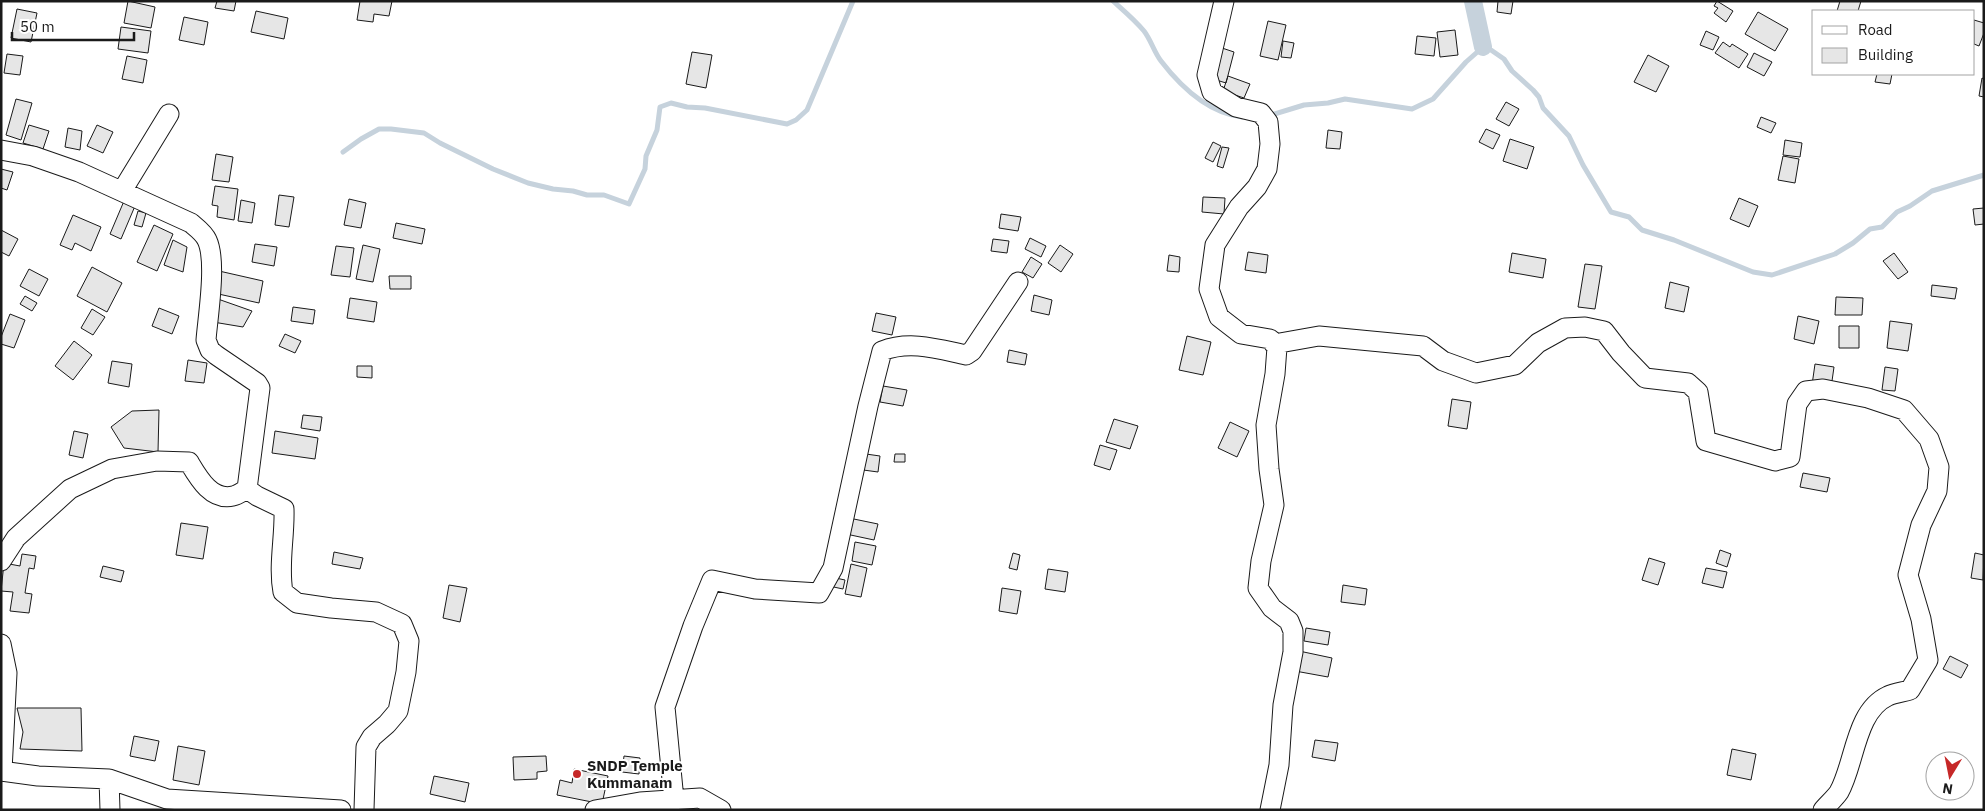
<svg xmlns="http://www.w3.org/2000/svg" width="1985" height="811" font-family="'IBM Plex Sans',sans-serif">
  <rect width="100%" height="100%" fill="#fff"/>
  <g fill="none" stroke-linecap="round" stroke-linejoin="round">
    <path stroke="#c6d2dc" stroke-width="5" d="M1113 1C1123 10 1135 20 1144 31 1151 40 1154 52 1161 61 1181 87 1209 113 1242 117
      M1268 116 1304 105 1328 103 1345 99 1412 109 1433 99 1466 62 1483 47 1491 50 1504 59 1512 71 1533 90 1539 97 1543 108 1569 136 1583 165 1611 212 1629 217 1642 230 1674 240 1753 272 1772 275 1835 254 1853 243 1870 229 1882 227 1897 212 1910 206 1932 191 1984 175
      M343 152 361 139 379 129H391L424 133 440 143 493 169 528 183 553 189 573 191 587 195H604L629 204 645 169 646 156 657 130 660 107 671 103 687 107 705 108 787 124 796 120 807 110 853 1"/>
    <path stroke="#c6d2dc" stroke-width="18" d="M1473 1 1483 47"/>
  </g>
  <path fill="#e6e6e6" stroke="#1a1a1a" d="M128 1 155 7 151 28 124 23Z
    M217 1H236L234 11 215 8Z
    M360 1H392L389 16 374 14 373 22 357 20Z
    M1498 1H1513L1511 14 1497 12Z
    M1717 1 1733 11 1726 22 1714 13 1718 8 1714 6Z
    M1840 1H1861L1858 11H1837Z
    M17 9 37 13 31 42 11 38Z
    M256 11 288 18 284 39 251 32Z
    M1758 12 1788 29 1775 51 1745 34Z
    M184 17 208 22 204 45 179 40Z
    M1974 20 1984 23V33L1979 46 1974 44Z
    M1268 21 1286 25 1278 60 1260 56Z
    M121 27 151 31 148 53 118 49Z
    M1455 30 1458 55 1440 57 1437 32Z
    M1706 31 1719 37 1713 50 1700 45Z
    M1417 36 1436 38 1434 56 1415 54Z
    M1283 41 1294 43 1291 58 1281 57Z
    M1723 42 1730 47 1732 44 1748 54 1739 68 1715 53Z
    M1222 48 1234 52 1226 83 1213 79Z
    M692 52 712 55 706 88 686 84Z
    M1754 53 1772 62 1764 76 1747 67Z
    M7 54 23 56 20 75 4 73Z
    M1648 55 1669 66 1656 92 1634 82Z
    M127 56 147 60 143 83 122 79Z
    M1877 74H1892L1890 84 1875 82Z
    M1228 76 1250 84 1244 98 1223 91Z
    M1982 78 1984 79V97L1979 96Z
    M16 99 32 103 21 140 6 135Z
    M1506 102 1519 109 1509 126 1496 119Z
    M1761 117 1776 123 1771 133 1757 127Z
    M29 125 49 131 43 149 23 143Z
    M97 125 113 132 103 153 87 146Z
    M68 128 82 131 80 150 65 147Z
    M1486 129 1500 135 1493 149 1479 142Z
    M1328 130 1342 132 1340 149 1326 148Z
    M1510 139 1534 147 1527 169 1503 161Z
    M1785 140 1802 143 1800 157 1783 155Z
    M1213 142 1221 146 1213 162 1205 158Z
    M1222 147 1229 148 1223 168 1217 166Z
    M216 154 233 157 229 182 212 180Z
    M1783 156 1799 159 1795 183 1778 180Z
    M1 169 13 172 7 190 1 188Z
    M215 186 238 189 234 220 217 217 218 206 212 205Z
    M279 195 294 197 289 227 275 225Z
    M1203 197 1225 198 1224 214 1202 212Z
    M1739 198 1758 206 1749 227 1730 219Z
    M349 199 366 203 361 228 344 225Z
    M241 200 255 203 252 223 238 221Z
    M124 201 135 206 121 239 110 234Z
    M1984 208V224L1975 225 1973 209Z
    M138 211 146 213 142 227 134 225Z
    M1001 214 1021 217 1018 231 999 228Z
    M73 215 101 227 91 251 75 243 72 250 60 245Z
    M396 223 425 229 422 244 393 238Z
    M154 225 173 234 157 271 137 262Z
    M1 230 18 239 9 256 1 252Z
    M1030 238 1046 246 1041 257 1025 249Z
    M993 239 1009 241 1007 253 991 251Z
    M173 240 187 247 183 272 164 265Z
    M255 244 277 247 274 266 252 262Z
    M363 245 380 249 373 282 356 279Z
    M1060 245 1073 254 1061 272 1048 263Z
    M336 246 354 248 350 277 331 275Z
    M1248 252 1268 255 1266 273 1245 270Z
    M1512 253 1546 259 1543 278 1509 272Z
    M1894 253 1908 272 1898 279 1883 261Z
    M1169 255 1180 257 1179 272 1167 271Z
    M1031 257 1042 264 1033 278 1022 272Z
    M1585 264 1602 266 1595 309 1578 307Z
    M92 267 122 283 107 312 77 296Z
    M29 269 48 279 39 296 20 286Z
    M219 271 263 281 259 303 214 293Z
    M389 276H411V289H390Z
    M1670 282 1689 287 1684 312 1665 308Z
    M1932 285 1957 288 1955 299 1931 296Z
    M1034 295 1052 300 1049 315 1031 311Z
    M25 296 37 303 32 311 20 304Z
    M1836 297 1863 298 1862 315H1835Z
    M215 298 252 311 243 327 213 322Z
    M350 298 377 302 374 322 347 318Z
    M293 307 315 310 313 324 291 321Z
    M159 308 179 316 172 334 152 326Z
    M92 309 105 317 93 335 81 328Z
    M876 313 896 317 892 335 872 331Z
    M10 314 25 320 14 348 1 344V337Z
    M1798 316 1819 321 1814 344 1794 339Z
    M1890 321 1912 324 1908 351 1887 348Z
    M1839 326H1859V348H1839Z
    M285 334 301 341 295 353 279 346Z
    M1187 336 1211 342 1203 375 1179 370Z
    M74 341 92 355 73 380 55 366Z
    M1009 350 1027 354 1025 365 1007 362Z
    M188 360 207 363 204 383 185 381Z
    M112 361 132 364 129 387 108 383Z
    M1815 364 1834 367 1831 388 1812 385Z
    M357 366H372V378L357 377Z
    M1885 367 1898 369 1895 391 1882 390Z
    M883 386 907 390 903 406 880 402Z
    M1452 399 1471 402 1467 429 1448 426Z
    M159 410 158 452 124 448 111 427 132 411Z
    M303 415 322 417 320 431 301 428Z
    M1114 419 1138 426 1130 449 1106 442Z
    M1230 422 1249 431 1237 457 1218 448Z
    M74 431 88 434 83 458 69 455Z
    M275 431 318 438 315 459 272 453Z
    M1100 445 1117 450 1110 470 1094 465Z
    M859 453 880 456 878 472 856 469Z
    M895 454H905V462H894Z
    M1803 473 1830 478 1827 492 1800 487Z
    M849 518 878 524 874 540 846 534Z
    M181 523 208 527 203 559 176 555Z
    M855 542 876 546 872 565 852 561Z
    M1720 550 1731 554 1727 567 1716 563Z
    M334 552 363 558 360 569 332 564Z
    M1013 553 1020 555 1017 570 1009 568Z
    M1975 553 1984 555 1983 580 1971 578Z
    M22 554 36 556 34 569 29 568 25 593 32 594 29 613 10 611 13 592 1 591 4 563 20 566Z
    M1649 558 1665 563 1658 585 1642 580Z
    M851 564 867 568 861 597 845 594Z
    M103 566 124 571 121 582 100 577Z
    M1706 568 1727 572 1723 588 1702 583Z
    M1048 569 1068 572 1065 592 1045 589Z
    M831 577 845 580 843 589 829 586Z
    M449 585 467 588 460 622 443 618Z
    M1343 585 1367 589 1365 605 1341 602Z
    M1002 588 1021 591 1017 614 999 611Z
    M1306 628 1330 632 1328 645 1304 641Z
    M1299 651 1332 658 1328 677 1295 671Z
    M1950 656 1968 665 1961 678 1943 669Z
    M17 708H81L82 751 20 749 23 732Z
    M134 736 159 741 155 761 130 756Z
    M1315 740 1338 743 1335 761 1312 757Z
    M178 746 205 751 199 785 173 780Z
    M1732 749 1756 754 1751 780 1727 775Z
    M546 756 547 771 537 772V779L514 780 513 757Z
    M624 756 640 758 639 774 622 772Z
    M574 769 608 776 602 804 557 795 560 780 572 783Z
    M434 776 469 783 465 802 430 794Z"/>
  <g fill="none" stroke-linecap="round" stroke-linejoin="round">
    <g stroke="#1a1a1a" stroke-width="21">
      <path id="minor" d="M1224 1 1207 75 1212 92 1236 107 1261 113 1268 122 1270 144 1267 169 1257 187 1239 207 1215 245 1209 289 1219 317 1241 334 1270 339 1277 347 1275 374 1266 425 1269 469 1274 505 1261 561 1258 588 1272 608 1289 621 1293 631V652L1283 705 1279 765 1270 810
        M1 150 33 156 79 172 191 223C197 228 204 233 207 240 217 261 208 315 206 340L210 350 216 355 257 383 260 388 247 489 257 496 284 509C285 537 278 565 283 592L297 603 331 608 376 612 402 624 409 641 406 672 398 711 387 724 372 737 366 747 364 810
        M122 191 169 114
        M1274 344 1319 336 1423 346 1443 361 1476 373 1515 365 1538 343 1565 328 1585 327 1604 331 1621 353 1645 378 1688 383 1698 392 1706 441 1775 461 1790 457 1797 404 1806 391 1823 389 1868 398 1904 410 1929 439 1939 467 1937 491 1921 525 1908 575 1921 619 1928 660 1910 690C1903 692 1894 693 1888 696 1855 711 1855 764 1839 792 1835 798 1828 804 1823 810
        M1 561 16 538 70 489 112 469 157 461 189 462C198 477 211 501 233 496 238 495 243 491 247 489
        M1 644 7 673 2 771
        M1 771 38 776 109 779 167 799 341 810
        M109 779 110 810
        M674 800 665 707 693 626 712 580 755 589 819 593 833 568 868 406 882 351C910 340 938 349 966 355L972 351 1018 282
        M595 810 640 802 700 798 721 810"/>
    </g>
    <use href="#minor" stroke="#fff" stroke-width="19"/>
  </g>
  <circle fill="#c62828" stroke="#fff" stroke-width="2" cx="577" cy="774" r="5"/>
  <g text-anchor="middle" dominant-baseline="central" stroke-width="4" stroke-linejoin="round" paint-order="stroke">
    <g font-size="15" font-weight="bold" fill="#1a1a1a" stroke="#fff" text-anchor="start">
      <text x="587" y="765">SNDP Temple<tspan x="587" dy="17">Kummanam</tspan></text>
    </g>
  </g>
  <rect width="1985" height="811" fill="none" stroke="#1a1a1a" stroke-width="5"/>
  <rect x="1812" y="10" width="162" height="65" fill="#ffffff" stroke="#a3a3a3"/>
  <rect x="1822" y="26" width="25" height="8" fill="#ffffff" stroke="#a3a3a3"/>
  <text x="1858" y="35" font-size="15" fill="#1a1a1a">Road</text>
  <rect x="1822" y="48" width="25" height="15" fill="#e6e6e6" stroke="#a3a3a3"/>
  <text x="1858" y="60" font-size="15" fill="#1a1a1a">Building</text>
  <g transform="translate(1950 776) rotate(190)"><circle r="24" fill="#ffffff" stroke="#a3a3a3"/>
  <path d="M0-4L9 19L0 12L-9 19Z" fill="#c62828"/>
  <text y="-8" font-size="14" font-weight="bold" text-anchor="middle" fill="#1a1a1a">N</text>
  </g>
  <path d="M12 32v8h122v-8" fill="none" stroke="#1a1a1a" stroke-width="2.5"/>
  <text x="20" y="32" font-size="15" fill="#1a1a1a" stroke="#ffffff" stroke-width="4" paint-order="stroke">50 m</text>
</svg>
